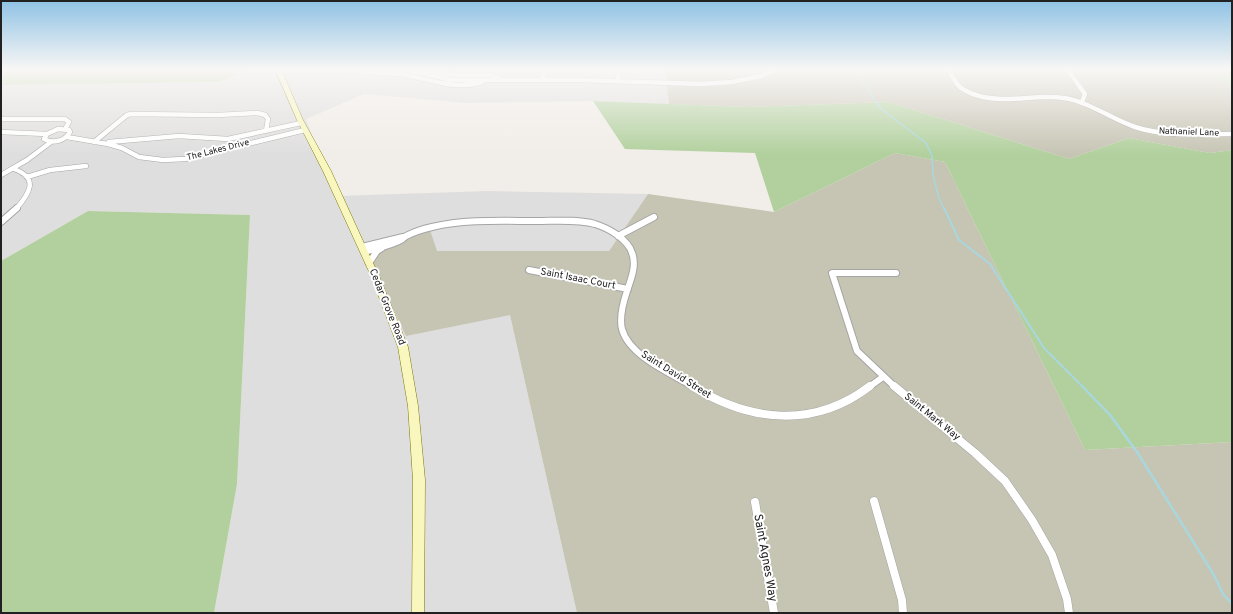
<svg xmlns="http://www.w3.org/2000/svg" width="1233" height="614" font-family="Overpass,sans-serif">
  <rect width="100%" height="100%" fill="#f1ede8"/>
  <path fill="#dfdede" d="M256 69H665L669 104 593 101 467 103 364 94 306 119 323 164 339 196 488 191 648 194 609 251H437L363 246 510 315 577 613H214L237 484 250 215 88 211 1 261V85L218 82Z"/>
  <path fill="#c6c4b3" d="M665 69H1204L1222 83 1232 87V150L1210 153 1129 138 1069 159 889 102 749 107 669 104Z
    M895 153 945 162 1085 450 1232 442V613H577L510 315 406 336 363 246 430 230 437 251H609L648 194 774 212Z"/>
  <path fill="#b1d09d" d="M9 69H256L218 82 1 85V76Z
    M1204 69H1232V87L1222 83Z
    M593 101 749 107 889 102 1069 159 1129 138 1210 153 1232 150V442L1085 450 945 162 895 153 774 212 755 153 625 149Z
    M88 211 250 215 237 484 214 613H1V261Z"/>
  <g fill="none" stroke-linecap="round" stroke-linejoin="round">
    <path stroke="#a9d7de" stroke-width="1.5" d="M854 69 880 108 926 143 932 156 933 175 939 198 944 209"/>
    <path stroke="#a9d7de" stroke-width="2" d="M944 208 959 240 990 264 1044 348 1083 387"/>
    <path stroke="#a9d7de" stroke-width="2.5" d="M1082 386 1110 415 1137 452 1214 575 1223 594 1232 604"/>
    <g stroke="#a5a5a5" stroke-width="5.5">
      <path id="minor-far2" d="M330 69 347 71 364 70
        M404 69 451 80H583L701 84 732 82 761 76 776 69
        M948 69C951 74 954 80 958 85 962 90 970 93 976 95 1009 105 1033 93 1064 98 1090 102 1111 119 1135 127 1166 137 1200 134 1232 134
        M1067 69 1085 94 1082 102
        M360 70C373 75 386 72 400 74 428 78 453 91 482 82
        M375 70 389 69
        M279 72 298 69
        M424 72 458 75H490L501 79
        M543 80 544 69
        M618 81 619 69
        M1 119H65L69 122 65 129
        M58 129 69 130 70 132C65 141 53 144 44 139L47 134Z
        M1 132 47 134
        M67 137 108 144 122 148 139 157 163 160 185 159 305 130
        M94 142 127 115 131 114 218 115 258 113 265 115 268 119 266 131
        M109 142 179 136 228 139 301 123
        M14 169C39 178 30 193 16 209
        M1 175 27 160 51 142
        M27 177 50 170 86 166"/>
    </g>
    <g stroke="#a5a5a5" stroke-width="8">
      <path id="minor-far1" d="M1 222 17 208
        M618 236 654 217
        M362 247 403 237
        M364 252C375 249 388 246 399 241 402 240 404 238 406 236 414 232 423 229 432 227 466 219 502 221 537 221 556 221 577 219 595 224 608 228 628 239 632 253 637 265 631 279 627 291 623 303 619 317 622 329 629 356 672 374 694 387
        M369 263 377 251 382 248
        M529 270 628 289
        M869 387 883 377
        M895 387 857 351 832 273H896"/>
    </g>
    <g stroke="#a5a5a5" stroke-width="9">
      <path id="minor" d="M692 386C750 422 814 429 870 386
        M894 386 975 453 1005 481 1032 520 1052 555 1067 599 1069 613
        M874 501 902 600 903 613
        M755 502 774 613"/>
    </g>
    <g stroke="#797a06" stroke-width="1">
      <path id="secondary" d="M275 69H281L303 120 331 171 379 276 408 347 418 406 425 480 424 613H412L413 480 408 406 398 347 371 276 323 171 297 120Z"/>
    </g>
    <use href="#minor-far2" stroke="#fff" stroke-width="4.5"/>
    <use href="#minor-far1" stroke="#fff" stroke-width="6"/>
    <use href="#minor" stroke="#fff" stroke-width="8"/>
    <use href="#secondary" fill="#f9f7bd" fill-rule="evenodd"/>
  </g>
  <linearGradient id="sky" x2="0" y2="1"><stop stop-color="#8fc2e4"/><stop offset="0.45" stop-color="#f9f7f5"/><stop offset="1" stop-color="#f9f7f5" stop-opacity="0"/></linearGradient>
  <rect width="1233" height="155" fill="url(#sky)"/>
  <g text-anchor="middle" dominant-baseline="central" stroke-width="4" stroke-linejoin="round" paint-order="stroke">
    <g font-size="9" fill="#212121" stroke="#fff">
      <text transform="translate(1189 132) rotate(2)">Nathaniel Lane</text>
      <text transform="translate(218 150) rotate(-14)">The Lakes Drive</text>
    </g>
    <g font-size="10" fill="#212121" stroke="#fff">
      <text transform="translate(578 279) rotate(11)">Saint Isaac Court</text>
      <text transform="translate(387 307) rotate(68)">Cedar Grove Road</text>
      <text transform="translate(676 375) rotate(32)">Saint David Street</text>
      <text transform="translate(932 417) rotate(39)">Saint Mark Way</text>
    </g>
    <g font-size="12" fill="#212121" stroke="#fff">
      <text transform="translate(765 558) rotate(80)">Saint Agnes Way</text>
    </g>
  </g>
  <rect width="1233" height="614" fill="none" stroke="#212121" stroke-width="4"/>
</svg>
